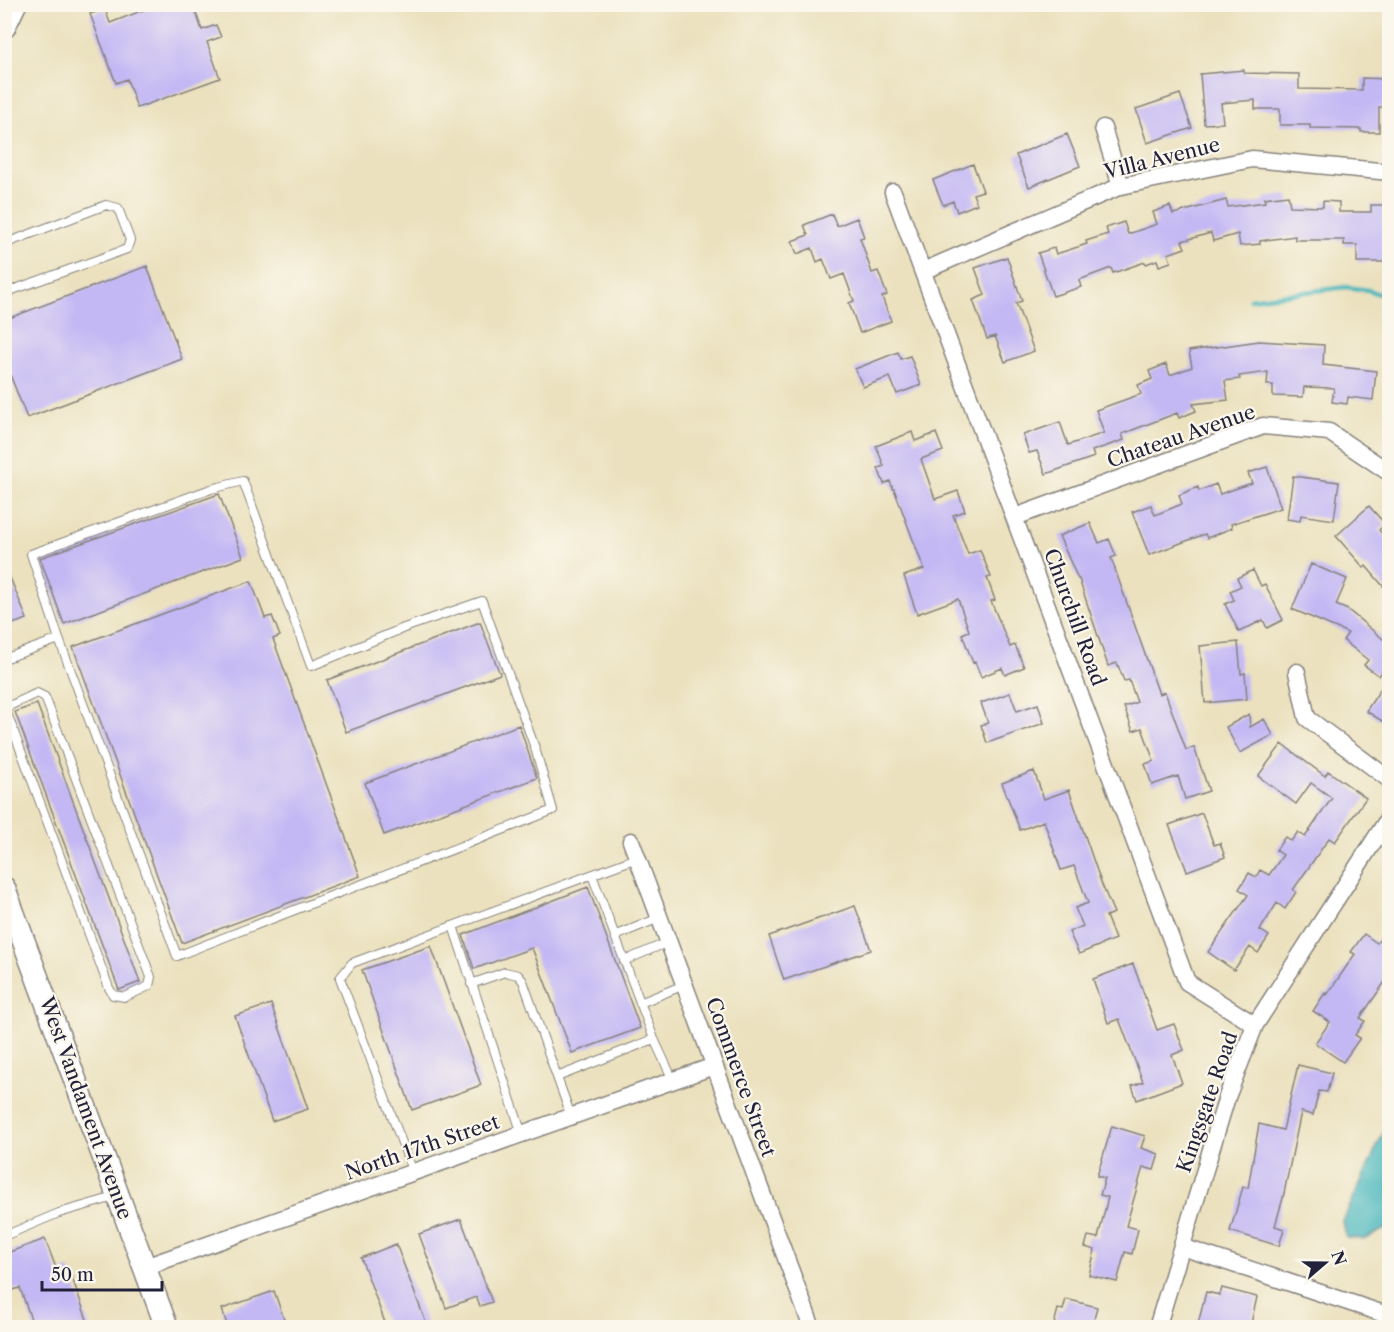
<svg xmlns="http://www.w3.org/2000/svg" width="1394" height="1332" font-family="'Libre Caslon Text',serif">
  <rect width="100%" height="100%" fill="#fbf7ec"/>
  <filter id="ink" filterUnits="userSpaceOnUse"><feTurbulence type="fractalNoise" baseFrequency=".0167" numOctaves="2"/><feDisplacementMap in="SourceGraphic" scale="12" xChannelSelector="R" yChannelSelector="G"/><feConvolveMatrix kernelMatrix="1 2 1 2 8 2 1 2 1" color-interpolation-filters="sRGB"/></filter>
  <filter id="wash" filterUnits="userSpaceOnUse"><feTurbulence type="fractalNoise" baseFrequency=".008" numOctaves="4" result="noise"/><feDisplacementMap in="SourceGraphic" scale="24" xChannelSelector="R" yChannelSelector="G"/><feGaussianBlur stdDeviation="1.35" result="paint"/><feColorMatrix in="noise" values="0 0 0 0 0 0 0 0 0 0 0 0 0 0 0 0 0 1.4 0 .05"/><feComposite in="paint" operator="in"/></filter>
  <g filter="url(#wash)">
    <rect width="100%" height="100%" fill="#ebe1be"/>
    <path fill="#45b5bc" stroke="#346c7c" stroke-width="1.5" d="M1389 1120V1227L1365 1239 1346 1238 1343 1221Z"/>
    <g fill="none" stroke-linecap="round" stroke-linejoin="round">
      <path stroke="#45b5bc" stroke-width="4.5" d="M1250 299 1346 287 1368 290 1390 298"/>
    </g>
    <g id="blocks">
      <path fill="#c3b7f4" d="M159 4H193L202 30 216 25 221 37 207 42 220 78 137 108 127 79 116 83 90 14 105 9 110 23Z
        M1244 70V73L1299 74V89L1362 90V78L1389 79V107H1379V132H1361V129L1310 128V125H1280V109H1255V100L1221 103 1223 123 1204 124 1200 74Z
        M1180 94 1192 128 1147 143 1136 109Z
        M1067 134 1080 166 1029 187 1016 155Z
        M973 164 983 191 973 194 977 204 957 212 953 201 943 205 933 180Z
        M1288 195 1290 206 1323 207V201L1339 202V212H1371V205H1388V262H1357V245H1344V240H1295V236L1260 241V244L1240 246 1238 234 1213 241 1211 233 1182 241 1185 248 1168 254 1171 262 1159 266 1157 260 1146 264 1145 262 1113 273 1111 268 1079 280 1081 287 1053 296 1038 253 1054 248 1056 254 1087 244 1086 241 1108 234 1106 228 1124 222 1128 234 1157 224 1153 212 1170 206 1173 214 1226 200 1228 207 1265 202 1264 198Z
        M832 214 837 226 857 218 864 237 860 238 872 273 878 271 887 295 882 297 891 321 860 333 849 303 854 301 844 274 831 279 823 259 817 262 812 248 797 254 792 241 808 235 804 225Z
        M1007 257 1022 301 1016 303 1034 351 1005 362 995 336 987 339 973 300 985 295 975 268Z
        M147 266 182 359 27 418 4 359V320Z
        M1259 341 1324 345 1323 365 1376 371 1373 400 1348 397 1347 404 1332 402 1334 388 1304 387 1303 397 1273 396V385H1267L1268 372 1239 376 1240 379 1225 381 1228 400 1193 404 1196 411 1179 418 1177 413 1122 434 1124 440 1092 451 1094 457 1046 474 1037 451 1029 453 1023 435 1060 422 1068 445 1104 433 1096 410 1141 394 1138 385 1152 379 1149 371 1166 364 1170 375 1192 367 1189 351Z
        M898 352 901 359 910 356 921 385 897 394 890 377 863 387 855 369Z
        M912 432 915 441 936 433 943 451 921 459 935 499 958 491 965 511 953 515 968 554 980 550 991 577 987 578 995 600 991 601 1010 647 1015 645 1024 667 1005 675 1002 668 981 677 975 662 973 663 962 634 969 631 958 599 917 614 904 576 924 569 894 489H893L890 481 884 484 878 468 884 466 876 446Z
        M1267 467 1281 508 1231 524 1232 528 1207 538 1205 534 1149 555 1132 512 1151 505 1155 515 1182 504 1179 495 1198 487 1199 491 1216 484 1220 494 1252 483 1248 473Z
        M1293 476 1339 482 1334 520 1301 515 1300 521 1287 519Z
        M219 494 243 557 64 624 40 558Z
        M1369 506 1385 524 1379 530 1389 542V593L1366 566 1364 568 1336 536Z
        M1090 523 1099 543 1109 539 1116 556 1111 558 1159 694 1165 692 1186 750 1194 747 1209 791 1185 799 1178 776 1152 785 1145 764 1154 761 1142 728 1133 731 1124 707 1137 702 1129 680 1124 681 1117 663 1108 666 1079 579H1078L1059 536Z
        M4 563 27 619 4 627Z
        M1311 564 1347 579 1336 605 1348 610 1389 644V663L1379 676 1364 665 1368 660 1343 640 1348 633 1292 609Z
        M1253 570 1261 586 1265 584 1283 620 1267 628 1263 620 1239 632 1225 604 1234 600 1230 591 1241 586 1237 578Z
        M251 581 265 618 272 616 280 636 273 639 360 876 182 943 73 647Z
        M480 622 500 674 346 732 327 680Z
        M1238 642 1241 674 1245 673 1247 699 1205 703 1200 646Z
        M1389 676V720L1385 717 1382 721 1366 711Z
        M1010 693 1017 711 1038 704 1044 723 987 743 981 725 988 723 981 703Z
        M37 704 140 982 119 990 15 712Z
        M1249 714 1250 727 1264 719 1273 735 1240 753 1226 727Z
        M519 725 537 778 384 835 365 783Z
        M1282 744 1325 776 1328 771 1366 798 1335 842 1329 838 1293 890 1296 892 1285 909 1277 903 1260 930 1269 936 1258 953 1250 947 1234 970 1208 952 1248 895 1239 889 1249 873 1256 877 1260 870 1269 875 1283 855 1276 850 1285 837 1291 841 1298 832 1305 837 1332 798 1311 783 1296 804 1258 776Z
        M1034 771 1044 799 1069 790 1102 885 1114 913 1106 916 1115 939 1079 954 1069 932 1083 926 1075 908 1088 903 1074 866 1061 870 1044 821 1020 830 1002 783Z
        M1202 813 1214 845 1220 843 1225 857 1187 871 1169 825Z
        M588 887 640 1028 572 1053 532 948 474 969 463 935Z
        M855 906 871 950 784 980 769 936Z
        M1389 927V976L1360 1018 1365 1021 1355 1035 1360 1038 1343 1062 1315 1043 1330 1022 1313 1011 1325 993 1327 995 1355 954 1351 952 1364 934 1377 943Z
        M431 946 481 1085 412 1110 362 970Z
        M1133 964 1157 1030 1174 1024 1184 1050 1172 1055 1182 1083 1137 1100 1132 1086 1143 1082 1119 1019 1108 1023 1093 979Z
        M271 1004 308 1109 272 1121 235 1016Z
        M1298 1065 1332 1073 1327 1092 1319 1091 1313 1115 1301 1112 1283 1198 1275 1226 1284 1229 1279 1246 1230 1231 1243 1187 1248 1188 1259 1124 1283 1130Z
        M1112 1126 1145 1136 1141 1148 1159 1154 1154 1170 1143 1167 1126 1226 1138 1229 1132 1254 1125 1252 1117 1282 1089 1275 1095 1250 1085 1247 1088 1236 1098 1238 1108 1197 1100 1195 1105 1178 1097 1176Z
        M461 1219 492 1302 480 1306 476 1297 446 1308 419 1234Z
        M45 1239 58 1273 69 1269 90 1328H34L20 1288 13 1290 4 1268V1254Z
        M396 1244 428 1328H387L361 1258Z
        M1222 1288 1257 1297 1250 1328H1197L1206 1292 1220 1295Z
        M274 1291 287 1328H228L222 1309Z
        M1066 1299 1097 1307 1092 1328H1053L1058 1309 1063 1310Z"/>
    </g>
  </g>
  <g filter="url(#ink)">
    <use href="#blocks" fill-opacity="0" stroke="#86827c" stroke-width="1.5"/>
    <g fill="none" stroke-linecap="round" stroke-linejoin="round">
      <g stroke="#86827c" stroke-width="10">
        <path id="lane" d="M4 244 106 205 118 208 130 240 127 249 4 293
          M243 481 311 666 404 628 482 601 535 748 553 810C428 860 302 906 177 956L59 639 31 554 211 489Z
          M4 659 59 639
          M4 707 5 708 109 988 113 995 125 997 149 986 151 977 45 697 37 693 5 708
          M592 875 654 1039 673 1080
          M453 926 522 1134
          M615 936 659 918
          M624 961 668 942
          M471 984 505 972 518 975 523 981 557 1077
          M640 1003 684 985
          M571 1116 557 1077 654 1039
          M413 1172 340 978 352 963 637 858
          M4 1236 59 1213 118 1196"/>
      </g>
      <g stroke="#86827c" stroke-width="19">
        <path id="street" d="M1103 128 1121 186
          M893 192 1187 982 1255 1025
          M923 271 1121 186 1252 159 1390 172
          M1015 517 1263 426 1329 432 1390 473
          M1297 672 1307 718 1390 780
          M631 841 812 1328
          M1182 1247 1390 1316
          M145 1267 714 1066
          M1157 1328 1227 1097 1255 1025 1390 816"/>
      </g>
      <g stroke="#86827c" stroke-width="25">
        <path id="secondary" d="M4 27 15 4
          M4 888 167 1328"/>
      </g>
      <use href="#lane" stroke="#fff" stroke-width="8"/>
      <use href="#street" stroke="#fff" stroke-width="16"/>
      <use href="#secondary" stroke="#fff" stroke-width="22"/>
    </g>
  </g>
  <g text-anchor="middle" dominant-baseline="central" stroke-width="4.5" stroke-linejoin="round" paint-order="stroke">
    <g font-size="20" fill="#22223b" stroke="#fbf7ec">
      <text transform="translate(1162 158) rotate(-14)">Villa Avenue</text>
      <text transform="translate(1181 436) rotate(-19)">Chateau Avenue</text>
      <text transform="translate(1075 617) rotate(70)">Churchill Road</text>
      <text transform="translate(741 1077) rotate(70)">Commerce Street</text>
      <text transform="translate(1207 1102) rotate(-71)">Kingsgate Road</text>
      <text transform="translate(86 1108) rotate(70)">West Vandament Avenue</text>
      <text transform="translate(422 1147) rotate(-19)">North 17th Street</text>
    </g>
  </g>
  <rect width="1394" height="1332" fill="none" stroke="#fbf7ec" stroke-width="24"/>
  <g transform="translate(1325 1263) rotate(70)" stroke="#fbf7ec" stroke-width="4.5" paint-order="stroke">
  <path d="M0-4.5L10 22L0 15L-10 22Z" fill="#22223b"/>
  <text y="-9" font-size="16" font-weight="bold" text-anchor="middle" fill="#22223b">N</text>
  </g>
  <path d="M42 1281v9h120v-9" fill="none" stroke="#22223b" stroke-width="3"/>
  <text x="51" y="1281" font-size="18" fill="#22223b" stroke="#fbf7ec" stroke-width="4.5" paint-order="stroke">50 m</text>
</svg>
